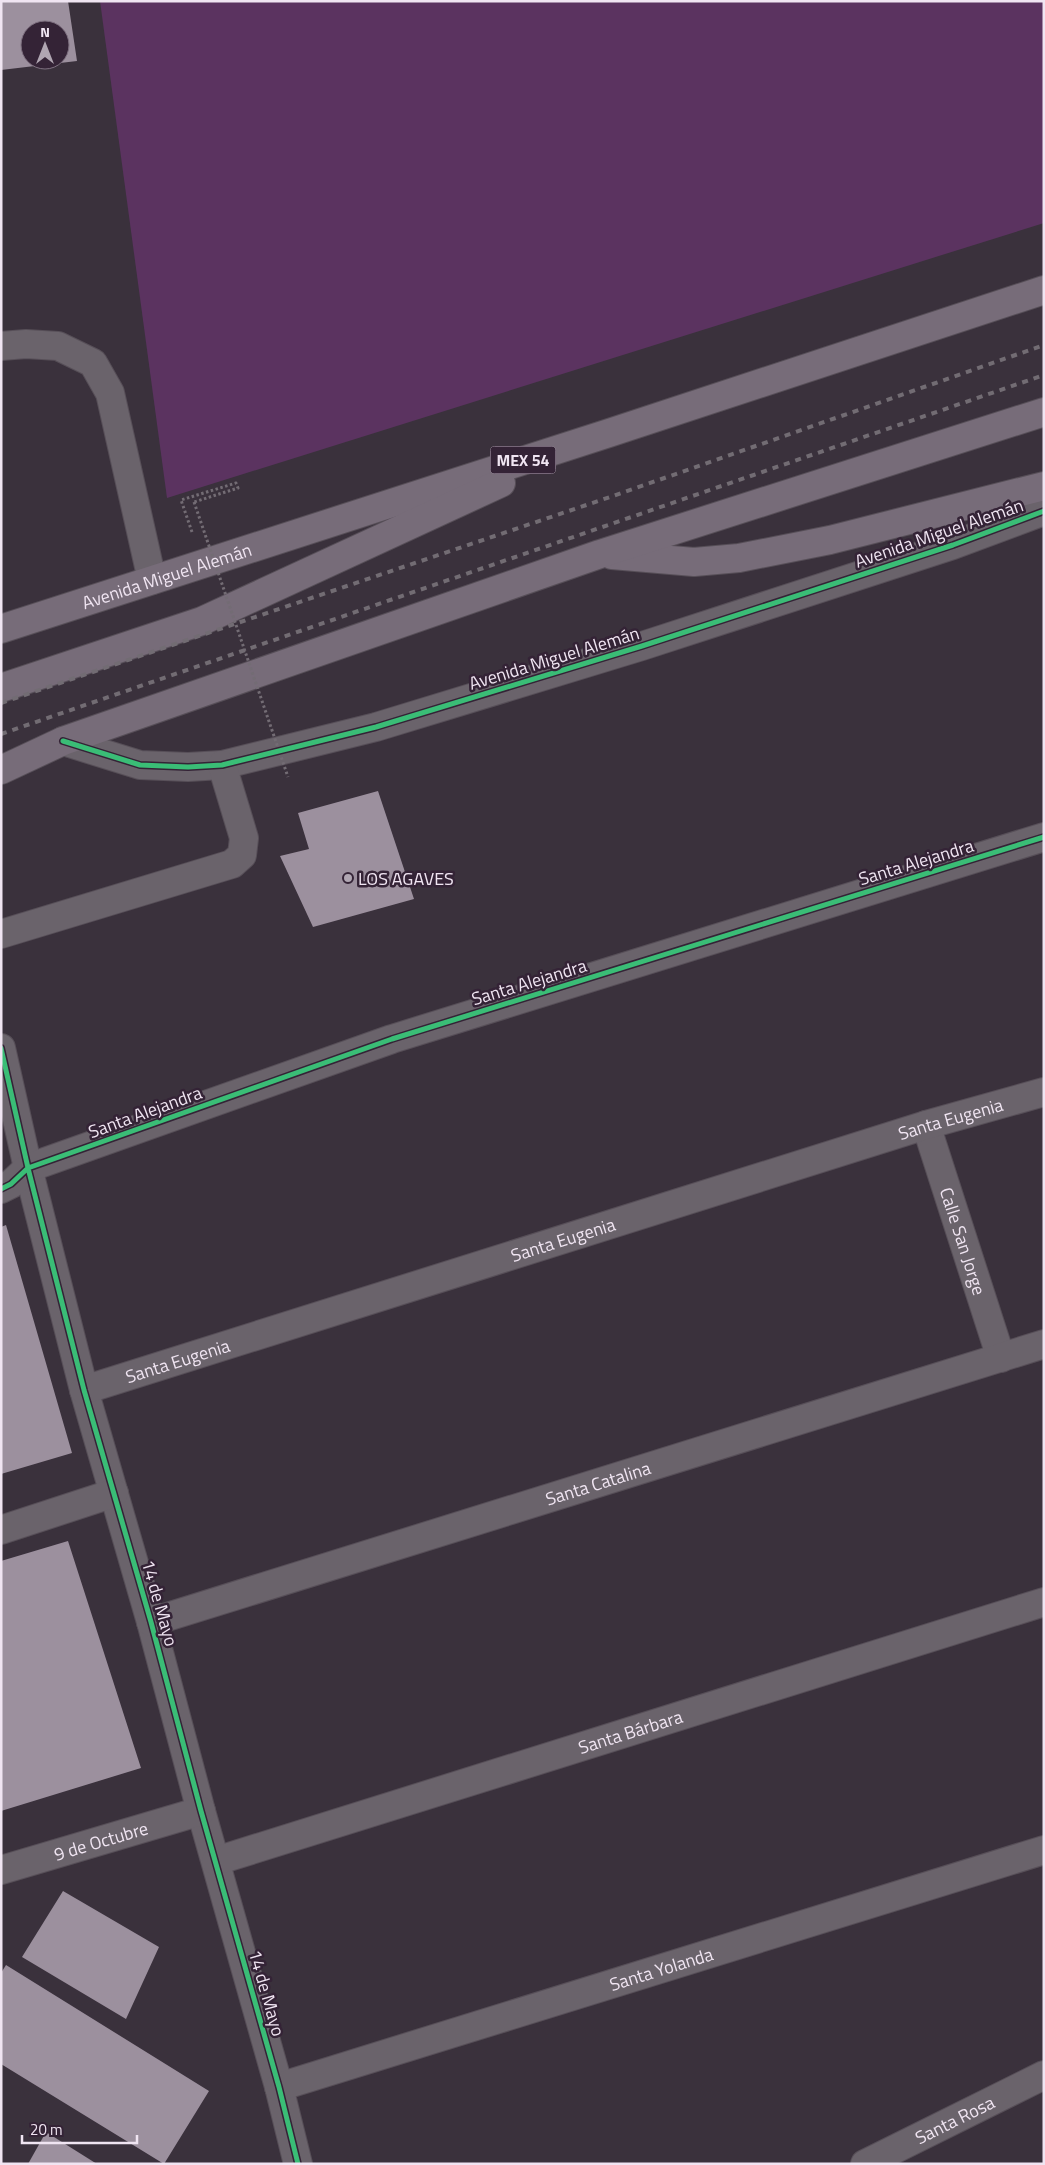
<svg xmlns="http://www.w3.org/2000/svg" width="1045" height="2165" font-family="'Titillium Web',sans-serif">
  <rect width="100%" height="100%" fill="#3a313c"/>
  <path fill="#5b3360" d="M100 1H1044V223L167 498Z"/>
  <path fill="#9c909e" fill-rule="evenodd" d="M1 1H68L77 61 1 70ZM30 30H60V60H30Z
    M378 791 414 899 313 927 280 856 309 849 298 813Z
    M6 1225 72 1453 1 1474V1227Z
    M68 1541 141 1768 1 1811V1561Z
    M63 1891 159 1947 126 2019 22 1957Z
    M6 1965 209 2091 164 2164 1 2064V1973Z
    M46 2132 97 2164H28Z"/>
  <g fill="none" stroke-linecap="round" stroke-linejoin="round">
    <g stroke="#574f58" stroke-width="30">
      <g id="minor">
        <path d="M1 346 26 344 58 346 93 363 110 393 152 580"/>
        <path d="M63 741 140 765 188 767 222 765 376 727 642 646 953 545 1044 511"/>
        <path d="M1 934 232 864 242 855 244 838 222 765"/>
        <path d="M1 1048 28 1168 84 1390 151 1622 201 1811 279 2087 298 2164"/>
        <path id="s1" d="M926 1125 1001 1358"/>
        <path d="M1 1189 11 1184 28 1168 392 1039 1044 837"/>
        <path id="s2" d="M84 1390 926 1125 1044 1092"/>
        <path d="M1 1530 114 1493"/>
        <path id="s3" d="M151 1622 1044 1344"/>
        <path id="s4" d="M216 1861 1044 1602"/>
        <path id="s5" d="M1 1870 201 1811"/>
        <path id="s6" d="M279 2087 1044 1850"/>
        <path id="s7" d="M865 2164 1044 2075"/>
      </g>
    </g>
    <g stroke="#574f58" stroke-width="30">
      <g id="highway">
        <path d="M612 555 694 562 739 558 830 540 1044 486"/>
        <path id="s8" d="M1 629 609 433 1044 290"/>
        <path d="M1 688 202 621 501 483"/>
        <path d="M1 770 63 741 600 554 1044 412"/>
      </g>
    </g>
    <path stroke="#736c74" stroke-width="3" stroke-dasharray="2.5 2.5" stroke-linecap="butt" d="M192 532 181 500 236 483 238 488 194 502"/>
    <use href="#minor" stroke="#6a636b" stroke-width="28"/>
    <use href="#highway" stroke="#776c79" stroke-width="28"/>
    <path stroke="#726c73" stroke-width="4" stroke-dasharray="6 6" stroke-linecap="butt" d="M1 703 613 496 1044 345
      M1 734 1044 375"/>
    <path stroke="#736c74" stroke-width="3" stroke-dasharray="2.5 2.5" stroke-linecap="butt" d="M194 502 288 777"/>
    <g stroke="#342336" stroke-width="8">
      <path id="cycleway" d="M63 741 140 765 188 767 222 765 376 727 642 646 953 545 1044 511
        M1 1048 28 1168 84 1390 151 1622 201 1811 279 2087 298 2164
        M1 1189 11 1184 28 1168 392 1039 1044 837"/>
    </g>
    <use href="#cycleway" stroke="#3abd76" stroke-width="5"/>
  </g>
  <circle fill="#b0a6b2" stroke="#342336" stroke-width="2" cx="348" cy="878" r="5"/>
  <g text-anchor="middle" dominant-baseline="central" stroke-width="5" stroke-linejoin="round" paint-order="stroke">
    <rect fill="#342336" stroke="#b8abba" stroke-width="1" x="490.5" y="446.5" width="65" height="27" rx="4"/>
    <g font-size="16" font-weight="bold" fill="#f0e5f2">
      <text x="523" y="460">MEX 54</text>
    </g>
    <g font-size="18" fill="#f0e5f2" stroke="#342336">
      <text transform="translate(939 533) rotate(-19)">Avenida Miguel Alemán</text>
      <text stroke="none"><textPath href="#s8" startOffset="174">Avenida Miguel Alemán</textPath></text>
      <text transform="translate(554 658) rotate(-17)">Avenida Miguel Alemán</text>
      <text transform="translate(916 862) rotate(-17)">Santa Alejandra</text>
      <text transform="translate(529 982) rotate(-17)">Santa Alejandra</text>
      <text transform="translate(145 1112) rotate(-20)">Santa Alejandra</text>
      <text stroke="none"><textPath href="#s2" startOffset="908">Santa Eugenia</textPath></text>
      <text stroke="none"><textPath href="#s2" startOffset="502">Santa Eugenia</textPath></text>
      <text stroke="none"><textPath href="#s1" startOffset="122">Calle San Jorge</textPath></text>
      <text stroke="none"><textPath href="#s2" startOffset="98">Santa Eugenia</textPath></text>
      <text stroke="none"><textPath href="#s3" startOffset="468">Santa Catalina</textPath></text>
      <text transform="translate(160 1603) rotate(74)">14 de Mayo</text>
      <text stroke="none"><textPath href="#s4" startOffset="434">Santa Bárbara</textPath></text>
      <text stroke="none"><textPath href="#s5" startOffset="104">9 de Octubre</textPath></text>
      <text stroke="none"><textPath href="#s6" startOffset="400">Santa Yolanda</textPath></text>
      <text transform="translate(267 1993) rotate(74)">14 de Mayo</text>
      <text stroke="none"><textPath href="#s7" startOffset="100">Santa Rosa</textPath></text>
    </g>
    <g font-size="18" fill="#f0e5f2" stroke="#342336" text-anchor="start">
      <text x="358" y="878">LOS AGAVES</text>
    </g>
  </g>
  <rect width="1045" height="2165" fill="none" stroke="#f0e5f2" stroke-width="5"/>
  <g transform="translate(45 45)"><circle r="24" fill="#342336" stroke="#7f7181"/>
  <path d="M0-4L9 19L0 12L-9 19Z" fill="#b0a6b2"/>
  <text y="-8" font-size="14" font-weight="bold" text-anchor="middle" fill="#f0e5f2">N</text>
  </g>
  <path d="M22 2135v8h115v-8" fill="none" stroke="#f0e5f2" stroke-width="2.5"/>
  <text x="30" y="2135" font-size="15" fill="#f0e5f2" stroke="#342336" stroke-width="4" paint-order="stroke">20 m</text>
</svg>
